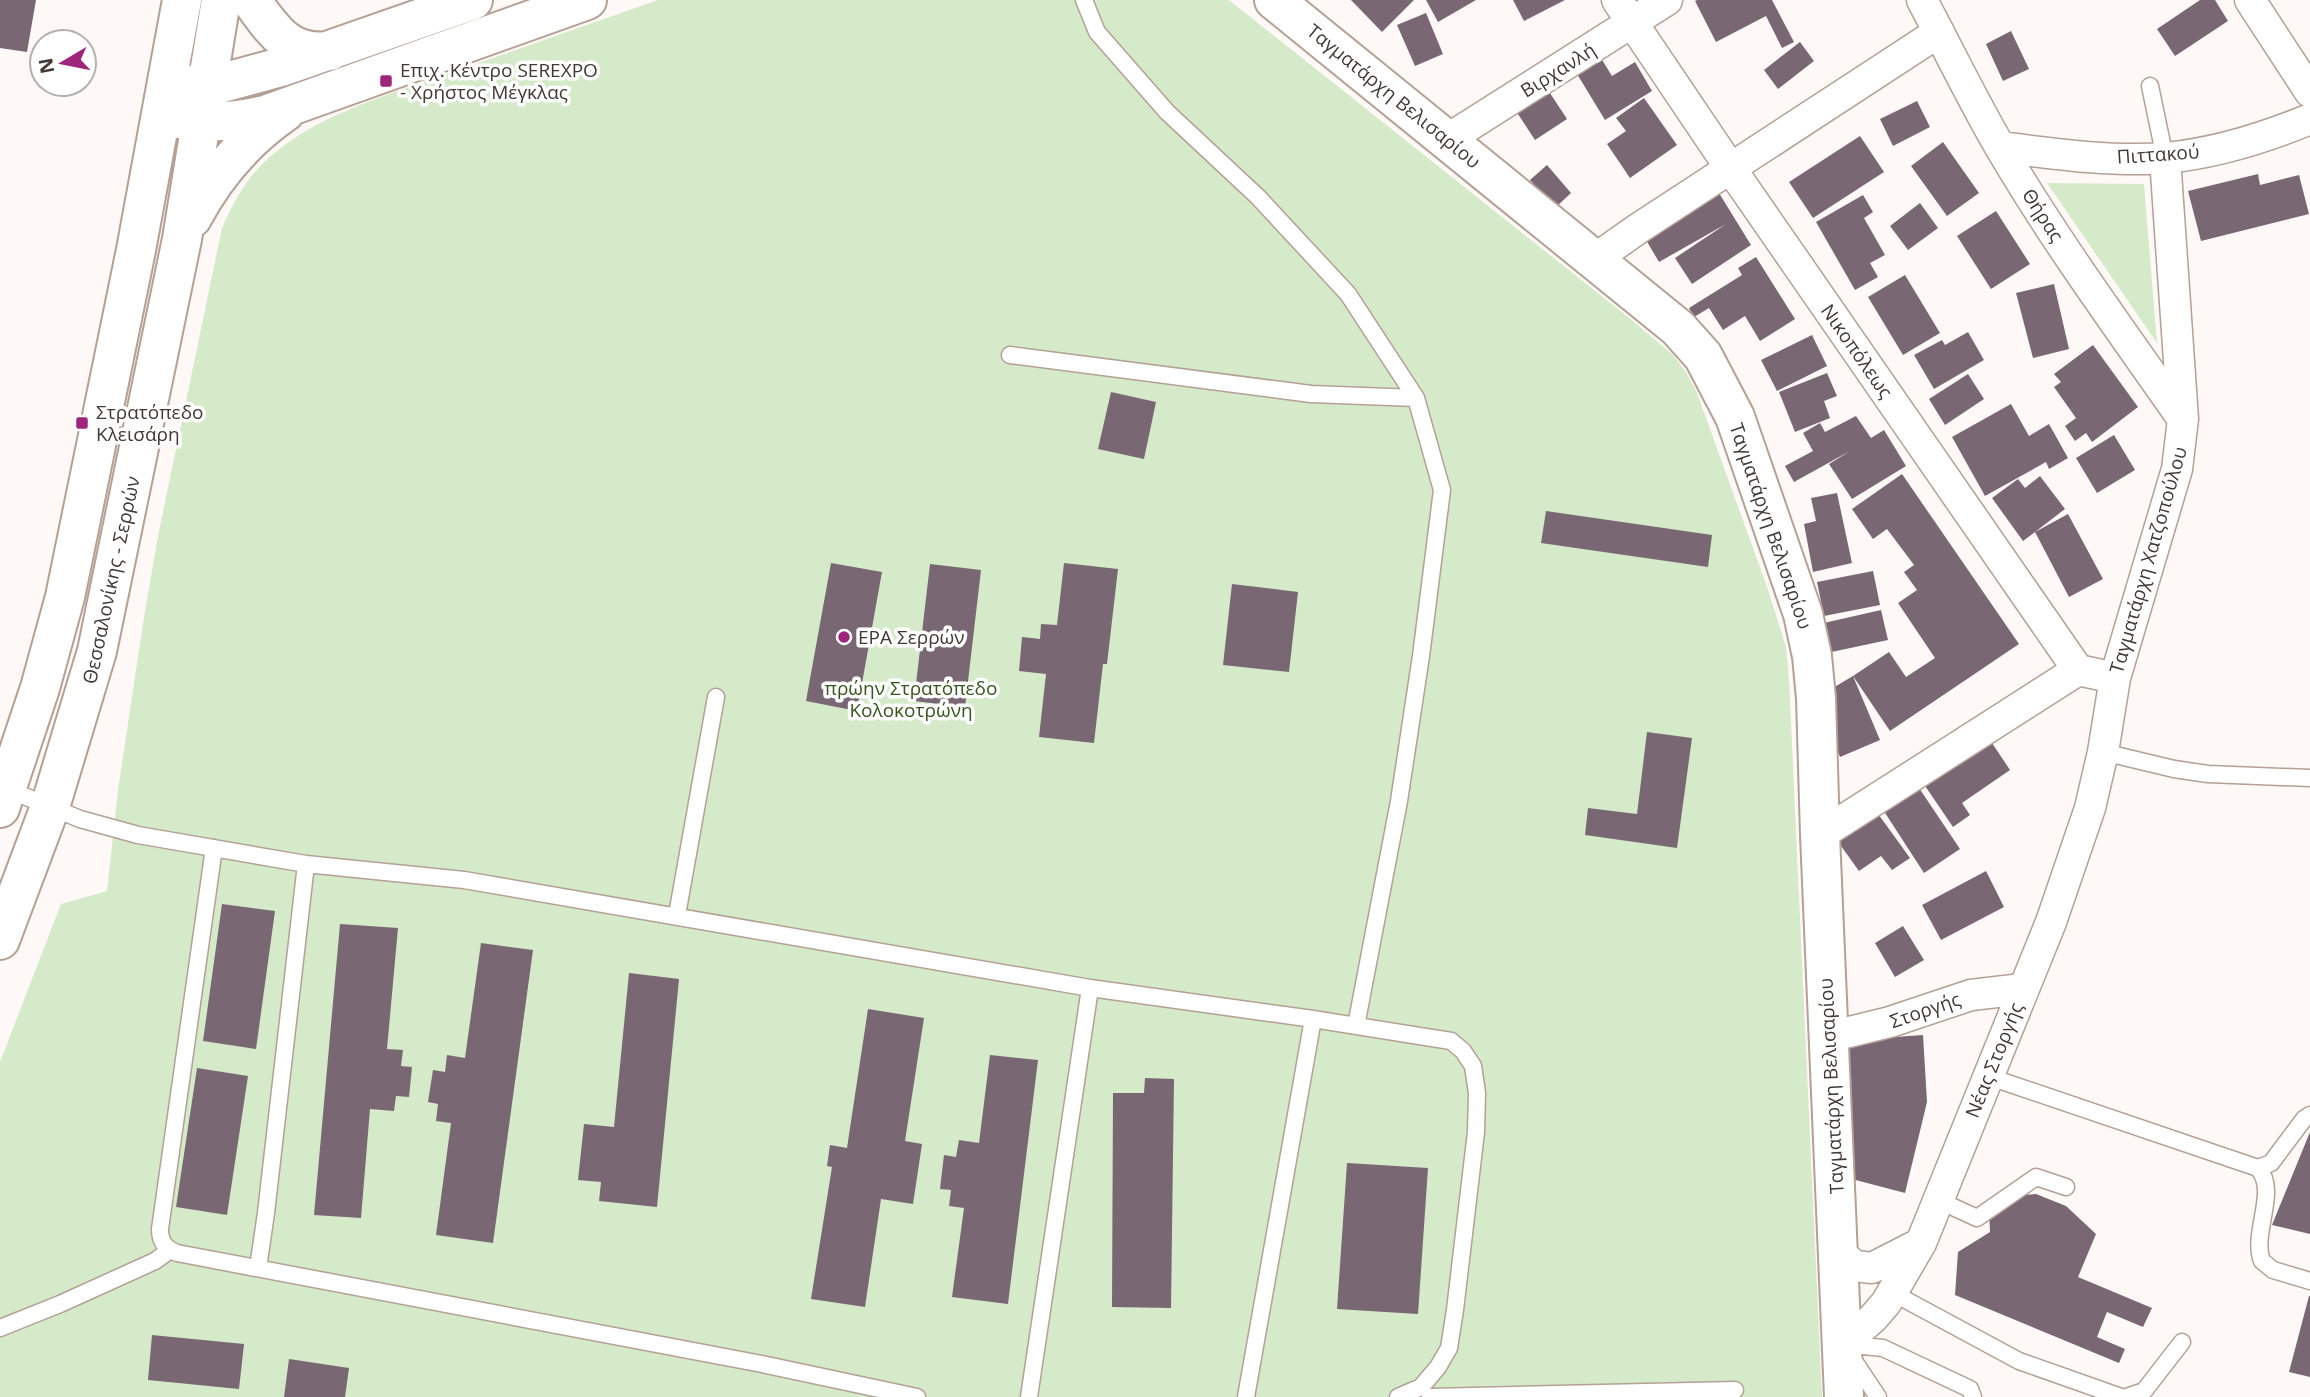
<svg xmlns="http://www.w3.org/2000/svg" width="2310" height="1397" font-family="'Open Sans',sans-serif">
  <rect width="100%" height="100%" fill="#fef9f7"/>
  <path fill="#d5eac9" d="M658 0H1229L1633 321 1673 355 1686 372 1697 393 1766 584 1786 647 1789 679 1822 1397H0V1062L61 904 107 891 118 790 144 617 158 536 222 228C236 197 250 172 277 151 324 113 385 96 441 76 514 51 586 25 658 0Z
    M2047 183 2144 184 2157 343Z"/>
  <path fill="#796773" d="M0 0H36L27 52 0 48Z
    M1351 0H1414L1382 32Z
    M1426 0H1476L1438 22Z
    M1513 0H1565L1524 21Z
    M1697 0H1772L1794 42 1782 48 1766 16 1716 42 1695 1Z
    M2200 0H2215L2228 21 2175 56 2157 29Z
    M1426 13 1443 54 1415 66 1397 25Z
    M2011 31 2029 69 2003 81 1986 44Z
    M1800 42 1814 61 1778 89 1764 70Z
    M1599 55 1612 76 1635 62 1652 91 1605 120 1574 69Z
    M1546 87 1567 119 1535 140 1514 108Z
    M1644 98 1677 145 1630 178 1607 144 1626 131 1616 118Z
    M1917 101 1930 127 1893 146 1880 119Z
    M1860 136 1884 172 1813 218 1789 182Z
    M1943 142 1979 193 1947 216 1911 166Z
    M1547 165 1571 193 1555 208 1530 180Z
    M2258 174 2260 185 2299 175 2309 214 2201 241 2188 191Z
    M1714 185 1751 245 1692 284 1675 258 1726 224 1659 262 1639 228Z
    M1863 195 1873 212 1864 218 1885 255 1870 263 1878 277 1855 290 1816 222Z
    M1920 203 1938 228 1908 250 1890 226Z
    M1996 211 2030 264 1991 289 1957 236Z
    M1756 257 1795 319 1760 341 1745 316 1723 330 1709 308 1694 317 1689 308 1742 275 1738 268Z
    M1905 275 1940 333 1903 355 1868 297Z
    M2054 284 2069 349 2033 358 2016 293Z
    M1968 332 1984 360 1934 389 1914 355 1942 340 1945 345Z
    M1812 335 1827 366 1777 391 1761 360Z
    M2093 345 2138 407 2092 442 2086 433 2075 441 2065 426 2076 418 2054 387 2061 382 2054 374Z
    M1827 373 1837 396 1824 401 1830 418 1795 432 1779 392Z
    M1968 374 1984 399 1945 425 1929 399Z
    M1111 392 1156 402 1144 459 1098 449Z
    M2011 404 2029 436 2049 424 2068 458 2049 469 2046 462 1985 496 1952 437Z
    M1856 416 1871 438 1884 430 1906 466 1852 499 1829 464 1850 451 1794 482 1785 466 1813 451 1803 433 1820 423 1825 432Z
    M2114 435 2135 470 2097 493 2076 458Z
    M1902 474 2019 644 1890 731 1853 676 1889 652 1906 677 1935 658 1898 603 1917 590 1904 572 1914 565 1887 529 1873 539 1852 509Z
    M2040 476 2065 509 2035 532 2068 514 2103 579 2069 597 2035 532 2023 541 1992 498 2018 479 2025 488Z
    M1837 493 1852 563 1813 572 1804 524 1816 521 1811 498Z
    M1546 511 1712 535 1708 567 1541 543Z
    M831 563 882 572 857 711 806 701Z
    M1064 563 1118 569 1107 664H1103L1094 743 1039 737 1046 674 1019 671 1022 637 1040 639 1041 624 1057 625Z
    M930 564 981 570 965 707 914 701Z
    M1873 571 1880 605 1824 616 1817 582Z
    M1232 584 1298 592 1289 672 1223 665Z
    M1881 610 1888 640 1822 654 1815 625Z
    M1853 676 1880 740 1840 757 1816 698Z
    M1647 732 1692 738 1677 848 1585 835 1588 808 1637 814Z
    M1986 734 2010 770 1962 803 1970 815 1953 827 1921 780Z
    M1913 779 1960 849 1924 873 1878 802Z
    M1876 811 1910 858 1892 870 1881 856 1859 871 1836 839Z
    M1986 871 2004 907 1941 940 1922 905Z
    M222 904 275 911 256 1049 203 1041Z
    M340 924 398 928 387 1049 403 1050 401 1066 412 1067 409 1097 396 1096 394 1111 370 1109 361 1218 314 1215Z
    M1903 926 1924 960 1895 977 1875 943Z
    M481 943 533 950 493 1243 436 1235 451 1123 436 1121 438 1104 428 1102 433 1070 445 1072 447 1055 465 1058Z
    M629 973 679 979 657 1207 599 1201 601 1182 578 1180 584 1124 614 1127Z
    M868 1009 924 1018 905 1141 922 1144 913 1204 881 1199 865 1307 811 1299 832 1167 827 1166 830 1145 847 1148Z
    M1923 1035 1927 1102 1905 1193 1848 1178 1839 1041Z
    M990 1055 1038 1060 1008 1304 952 1297 964 1208 949 1206 951 1190 940 1189 944 1155 956 1157 959 1140 979 1143Z
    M197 1068 248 1076 227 1215 176 1207Z
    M1145 1078 1174 1079 1171 1308 1112 1307 1113 1093H1144Z
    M2310 1132V1234L2272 1225Z
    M1347 1163 1428 1168 1418 1314 1337 1309Z
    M2036 1194 2066 1206 2096 1234 2078 1277 2152 1308 2143 1327 2107 1312 2097 1337 2125 1349 2119 1363 1955 1295 1958 1252 1990 1232 1989 1209 2007 1196Z
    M2309 1296H2310V1377L2289 1372Z
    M152 1335 244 1344 239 1389 148 1380Z
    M289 1359 349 1368 345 1397H284Z"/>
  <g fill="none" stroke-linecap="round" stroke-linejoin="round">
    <g stroke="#b4a094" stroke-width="19">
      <path id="service" d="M1084 0 1097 32 1167 112 1258 197 1348 294 1416 398
        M2150 86 2165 158
        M1010 355 1311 394 1416 398 1442 490 1421 656 1399 801 1356 1026
        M2103 752 2174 769 2208 774 2310 778
        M7 789 80 819 138 835 306 864 464 880 1090 988 1313 1019 1451 1041 1463 1051 1473 1066 1477 1093 1476 1132 1455 1310 1449 1348 1438 1367 1421 1387 1398 1397
        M214 848 160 1229C160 1242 165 1248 177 1253L762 1364 917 1397
        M677 915 716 697
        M1987 1076 2258 1168C2279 1191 2251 1233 2262 1261L2273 1270 2310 1281
        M2258 1168 2271 1163 2304 1119 2310 1115
        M1938 1200 1977 1218 2036 1177 2066 1187
        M258 1268 266 1213 306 864
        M1893 1293 2019 1361 2121 1397
        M0 1328 60 1304 155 1261 170 1250
        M1843 1344 1883 1348 1970 1389 1973 1397
        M1850 1355 1878 1397
        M1029 1397 1090 988
        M1246 1397 1313 1019
        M1430 1397 1735 1390
        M2126 1397 2144 1391 2182 1342"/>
    </g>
    <g stroke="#b4a094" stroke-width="33">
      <path id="minor" d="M1617 0 1731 169 2078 670 2115 678
        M1922 0C1948 49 1972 99 2000 147 2055 241 2120 329 2182 418
        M2250 0 2310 92
        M1448 139 1667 0
        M2000 147C2055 154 2111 162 2166 158 2216 153 2264 138 2310 119
        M1595 259 1639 228 1939 32
        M1820 835 2078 670
        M1829 1037 1890 1022 1971 995 2022 989
        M1838 1236 1842 1255 1855 1266 1872 1268 1921 1243
        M1843 1344 1873 1318 1886 1303 1921 1243 2051 922 2090 808 2103 752 2115 678 2177 469 2183 419 2165 158"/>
    </g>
    <g stroke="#b4a094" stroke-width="42">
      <path id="tertiary" d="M1274 0 1678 328 1703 356 1735 417 1803 614 1812 656 1816 698 1820 835 1844 1397"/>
    </g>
    <g stroke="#b4a094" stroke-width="42">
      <path id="secondary" d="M251 0C273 30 288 56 330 51
        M184 84 207 87 281 67 473 0
        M177 119C207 123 238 122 268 114L587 0
        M192 218C214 176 246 139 285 112
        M0 808 40 688 65 597 136 250 182 0
        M0 940 50 807 97 651 182 239 221 0"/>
    </g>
    <use href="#service" stroke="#fff" stroke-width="16"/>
    <use href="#minor" stroke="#fff" stroke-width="30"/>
    <use href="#tertiary" stroke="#fff" stroke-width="38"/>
    <use href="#secondary" stroke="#fff" stroke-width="38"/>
  </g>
  <g fill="#9f257c" stroke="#fff" stroke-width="2.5">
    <rect x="379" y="74" width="14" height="14" rx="3.5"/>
    <rect x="75" y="416" width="14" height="14" rx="3.5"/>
    <circle cx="844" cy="637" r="7"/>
  </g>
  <g text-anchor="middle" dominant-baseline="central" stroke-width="7" stroke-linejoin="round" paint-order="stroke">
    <g font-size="19" fill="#413934" stroke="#fff" text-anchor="start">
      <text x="400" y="70">Επιχ. Κέντρο SEREXPO<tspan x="400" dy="22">- Χρήστος Μέγκλας</tspan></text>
      <text x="96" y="412">Στρατόπεδο<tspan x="96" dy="22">Κλεισάρη</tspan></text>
      <text x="858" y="637">ΕΡΑ Σερρών</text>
    </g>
    <g font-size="19" fill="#413934" stroke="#fff">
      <text transform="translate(1558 70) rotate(-32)">Βιρχανλή</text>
      <text transform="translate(1394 96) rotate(39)">Ταγματάρχη Βελισαρίου</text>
      <text transform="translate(2158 154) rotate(-4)">Πιττακού</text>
      <text transform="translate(2043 215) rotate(57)">Θήρας</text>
      <text transform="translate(1857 351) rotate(55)">Νικοπόλεως</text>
      <text transform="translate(1771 526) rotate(71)">Ταγματάρχη Βελισαρίου</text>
      <text transform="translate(2148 560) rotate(-74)">Ταγματάρχη Χατζοπούλου</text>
      <text transform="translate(111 580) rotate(-78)">Θεσσαλονίκης - Σερρών</text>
      <text transform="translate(1925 1010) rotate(-19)">Στοργής</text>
      <text transform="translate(1994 1060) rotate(-68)">Νέας Στοργής</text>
      <text transform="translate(1831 1086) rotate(-93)">Ταγματάρχη Βελισαρίου</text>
    </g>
    <g font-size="19" fill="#35571b" stroke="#fff">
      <text x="911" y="688">πρώην Στρατόπεδο<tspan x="911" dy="22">Κολοκοτρώνη</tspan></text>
    </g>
  </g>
  <g transform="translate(63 63) rotate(260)"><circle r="33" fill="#ffffff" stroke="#b3b0ae" stroke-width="2"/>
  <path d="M0-5L12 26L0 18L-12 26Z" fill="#9f257c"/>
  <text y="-10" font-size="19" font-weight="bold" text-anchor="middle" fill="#413934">N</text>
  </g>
</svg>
